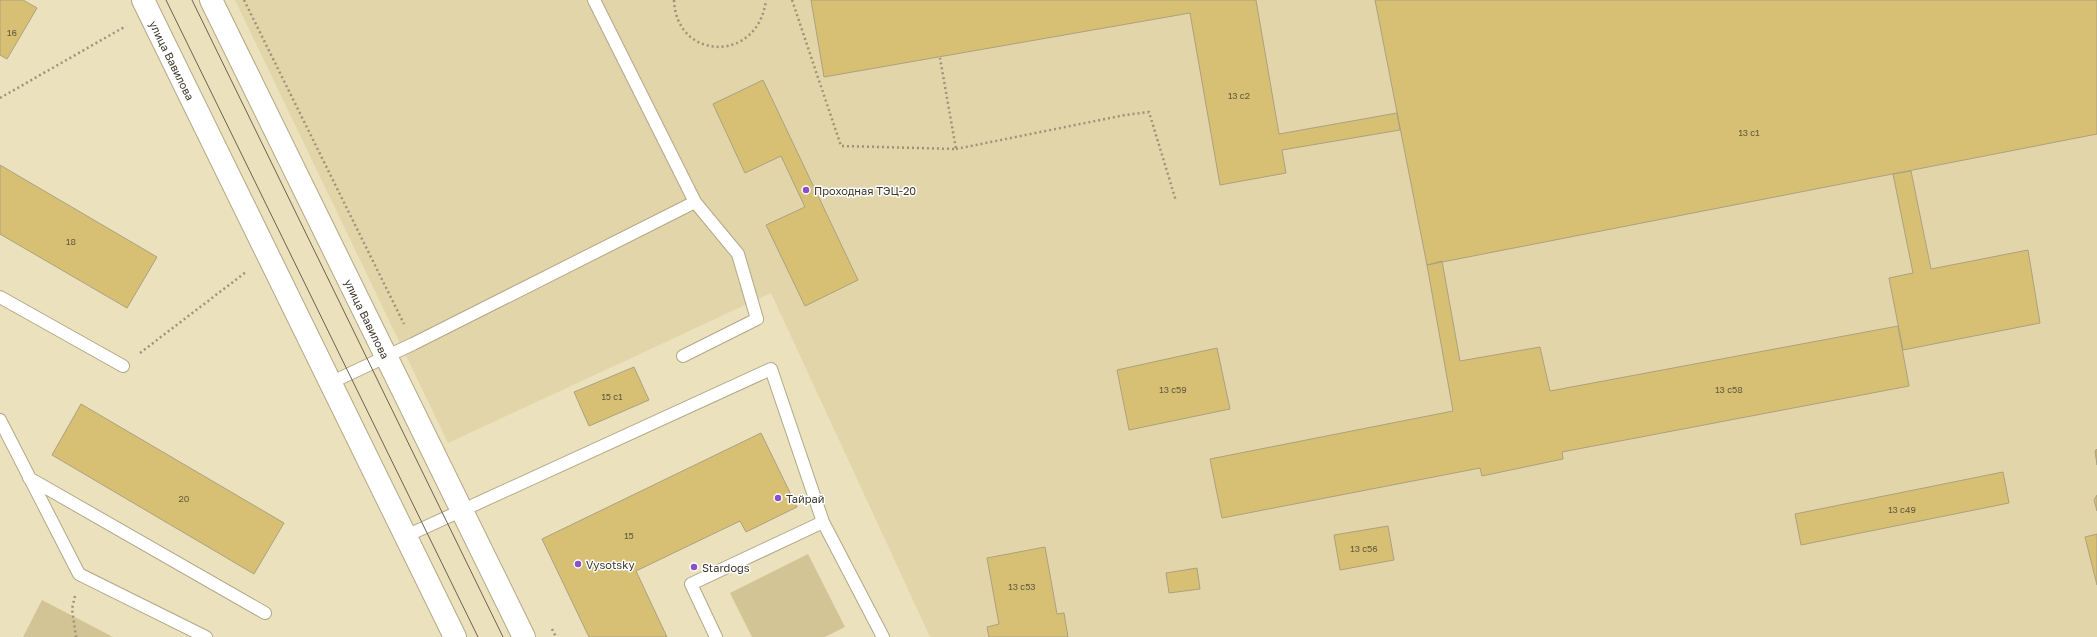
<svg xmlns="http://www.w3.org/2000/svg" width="2097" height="637" font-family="'Golos Text',sans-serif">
  <rect width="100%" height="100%" fill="#ebe1bd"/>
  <path fill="#e2d5aa" d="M235 0H2097V637H930L771 293 448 443Z"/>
  <path fill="#d2c494" d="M808 554 845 627 825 637H752L730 593Z
    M42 600 113 637H23Z"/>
  <path fill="#d7c074" stroke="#aba17f" d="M0 0H23L37 8 7 59 0 55Z
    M811 0H1256L1279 134 1397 113 1400 130 1282 150 1286 173 1220 185 1190 13 824 77Z
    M1375 0H2097V134L1427 265Z
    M763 80 858 280 805 306 766 225 805 207 781 156 745 173 713 104Z
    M0 165 157 257 127 308 0 234Z
    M1911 171 1931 269 2028 250 2040 323 1903 350 1889 278 1913 273 1893 174Z
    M1442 261 1460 361 1540 347 1550 391 1898 326 1909 386 1562 452 1563 459 1482 476 1480 468 1222 518 1210 459 1453 411 1427 265Z
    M1217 348 1230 409 1129 430 1117 370Z
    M634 367 649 400 589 426 574 392Z
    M81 404 284 523 254 574 52 455Z
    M761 433 797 507 746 532 740 521 636 571 667 637H589L542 539Z
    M2097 449V465L2095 451Z
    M2003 472 2009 503 1801 545 1795 514Z
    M2097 495V511L2094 500Z
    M1388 526 1394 560 1340 570 1334 535Z
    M2097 534V585L2085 537Z
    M1045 547 1057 614 1064 613 1068 637H989L987 627 999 624 987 558Z
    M1197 568 1200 589 1169 593 1166 573Z"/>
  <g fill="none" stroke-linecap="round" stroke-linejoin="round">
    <g stroke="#b2a886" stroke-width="14">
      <path id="lane" d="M0 297 123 366
        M683 356 757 319 738 254 695 202
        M330 383 413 344 695 202 594 0
        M0 420 79 574 206 637
        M29 478 265 613
        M823 522 883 637
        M406 536 771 369 823 522 691 584 716 637"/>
    </g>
    <g stroke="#b2a886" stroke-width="24">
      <g id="secondary">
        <path id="s1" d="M143 0 455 637"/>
        <path id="s2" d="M211 0 524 637"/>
      </g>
    </g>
    <path stroke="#9b947a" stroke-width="2.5" stroke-dasharray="2 3" stroke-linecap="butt" d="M244 0 404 324
      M674 0C676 61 758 64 766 0
      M792 0 841 146 956 149 940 58
      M0 98 126 26
      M956 149 1125 115 1149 112 1176 201
      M140 353 246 272
      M75 596 72 609 76 637
      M552 629 556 637"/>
    <use href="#lane" stroke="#fff" stroke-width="12"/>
    <use href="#secondary" stroke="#fff" stroke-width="22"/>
    <path stroke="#696350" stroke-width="1" d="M166 0 478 637
      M192 0 503 637"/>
  </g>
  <g fill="#8950c7" stroke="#fff" stroke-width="1.5">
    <circle cx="806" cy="190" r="4"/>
    <circle cx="778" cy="498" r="4"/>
    <circle cx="578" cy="564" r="4"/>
    <circle cx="694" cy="567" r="4"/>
  </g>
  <g text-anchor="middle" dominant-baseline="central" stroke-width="3" stroke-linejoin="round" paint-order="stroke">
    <g font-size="9" fill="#635a3c">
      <text x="12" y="32">16</text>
      <text x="1239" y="95">13 с2</text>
      <text x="1749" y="132">13 с1</text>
      <text x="71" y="241">18</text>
      <text x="1173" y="389">13 с59</text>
      <text x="1729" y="389">13 с58</text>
      <text x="612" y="396">15 с1</text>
      <text x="184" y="498">20</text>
      <text x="1902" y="509">13 с49</text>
      <text x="629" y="535">15</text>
      <text x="1364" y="548">13 с56</text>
      <text x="1022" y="586">13 с53</text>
    </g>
    <g font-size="11" fill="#3c382a" stroke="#fff">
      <text stroke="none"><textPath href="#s1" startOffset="67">улица Вавилова</textPath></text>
      <text stroke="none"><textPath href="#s2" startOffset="355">улица Вавилова</textPath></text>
    </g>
    <g font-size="11" fill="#3c382a" stroke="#fff" text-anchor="start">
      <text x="814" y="190">Проходная ТЭЦ-20</text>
      <text x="786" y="498">Тайрай</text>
      <text x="586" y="564">Vysotsky</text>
      <text x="702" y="567">Stardogs</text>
    </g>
  </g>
</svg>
